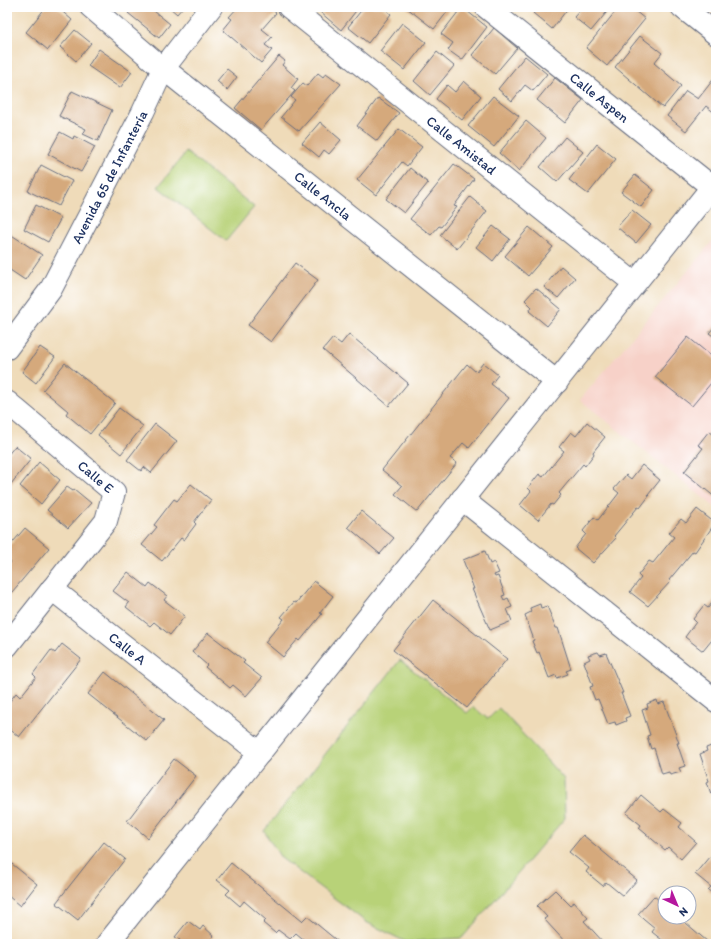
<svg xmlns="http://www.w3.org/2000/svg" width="723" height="951" font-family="Itim,sans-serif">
  <rect width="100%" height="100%" fill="#fff"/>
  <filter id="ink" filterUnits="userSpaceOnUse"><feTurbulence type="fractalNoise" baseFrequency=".025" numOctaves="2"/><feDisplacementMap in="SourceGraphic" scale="8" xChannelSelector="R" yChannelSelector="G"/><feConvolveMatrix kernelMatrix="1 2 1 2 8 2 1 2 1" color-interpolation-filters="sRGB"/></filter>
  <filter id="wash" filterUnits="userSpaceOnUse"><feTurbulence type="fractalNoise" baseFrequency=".012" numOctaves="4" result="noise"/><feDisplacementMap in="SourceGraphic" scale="16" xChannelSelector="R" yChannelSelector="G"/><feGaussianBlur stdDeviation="0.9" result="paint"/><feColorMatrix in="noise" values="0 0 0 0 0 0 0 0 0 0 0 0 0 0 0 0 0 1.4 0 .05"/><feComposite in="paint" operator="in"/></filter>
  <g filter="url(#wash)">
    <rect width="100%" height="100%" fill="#efdbb9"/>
    <path fill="#f7d1c8" d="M716 237V508L580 400Z"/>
    <path fill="#b8d278" stroke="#6a806b" d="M186 152 254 207 226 241 158 187Z
      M400 660 467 713 473 707 488 719 499 708 564 779 565 818 462 938 406 942 366 922 281 858 264 831Z"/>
    <g id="blocks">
      <path fill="#d5a97b" d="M46 7H57L72 20 48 50 26 32Z
        M132 7H149L170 24 159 38 128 13Z
        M169 7H183L177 14Z
        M238 7H269L276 13 262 29 272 37 265 45 272 50 261 63 223 30 232 19 229 17Z
        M324 7H359L341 30 320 12Z
        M364 7H382L391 14 368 43 348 27Z
        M408 7H451L434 29 407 8Z
        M462 7 487 27 462 60 448 50 453 43 441 34Z
        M538 7H569L552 29 533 13Z
        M583 7H611L591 31 574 17Z
        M619 7H630L645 19 607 66 586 48Z
        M402 23 426 42 404 70 380 51Z
        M494 28 517 48 495 74 472 55Z
        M75 30 91 43 76 61 60 47Z
        M640 36 662 53 654 63 681 86 663 108 615 67Z
        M99 49 132 72 120 88 88 66Z
        M437 52 454 66 430 95 414 81Z
        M279 56 285 61 282 65 298 79 291 88 295 91 261 130 235 108Z
        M525 56 547 74 533 91 525 85 512 101 498 89Z
        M227 69 237 77 227 90 217 81Z
        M318 73 323 77 326 73 341 84 299 131 281 117 295 100 291 97 303 83 307 86Z
        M716 76V114L706 106 686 131 667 116 686 91 698 99Z
        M555 78 583 100 565 123 537 100Z
        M464 81 481 96 462 120 436 99 447 85 455 92Z
        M72 91 112 110 98 141 83 134 86 129 59 116Z
        M493 96 519 116 494 147 468 126Z
        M378 98 399 113 377 141 357 126Z
        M526 121 546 138 519 171 499 153Z
        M320 122 341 140 329 154 324 150 319 157 302 143Z
        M399 129 422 147 407 166 402 162 376 195 357 180Z
        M60 132 73 139 74 136 95 147 81 172 48 154Z
        M565 137 583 152 557 182 540 167Z
        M597 144 616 159 588 194 569 180Z
        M454 164 474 179 454 206 457 207 441 227 439 226 431 235 410 219Z
        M41 165 72 181 59 206 28 191Z
        M410 168 428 183 404 213 386 199Z
        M635 175 654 190 641 207 621 192Z
        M470 197 487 211 457 249 440 235Z
        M36 205 61 218 48 242 24 229Z
        M632 210 651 225 636 243 617 227Z
        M493 226 510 239 493 261 476 247Z
        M529 227 553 247 528 276 505 256Z
        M7 232 42 255 25 280 7 268Z
        M295 263 318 280 271 342 248 325Z
        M561 266 575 278 558 298 544 287Z
        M536 288 561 309 547 326 529 311 532 307 525 300Z
        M716 325V338L709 333Z
        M349 334 408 383 389 406 323 350 333 338 341 344Z
        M688 337 716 360V377L692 406 655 377Z
        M40 347 55 357 36 383 22 372Z
        M65 363 115 403 90 434 66 414 68 411 43 390Z
        M483 363 498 375 491 384 509 398 469 448 463 443 450 458 457 463 417 512 395 494 402 486 382 470 467 364 476 372Z
        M119 408 143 426 121 454 98 435Z
        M587 422 605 437 593 452 594 454 585 466 583 464 559 493 561 495 553 505 551 504 538 520 520 505 531 491 528 488 539 474 543 477 564 451 559 447 571 432 576 436Z
        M155 424 177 441 151 473 144 467 141 471 127 460Z
        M709 431 714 435 716 432V498L684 472 703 448 698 445Z
        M15 446 31 459 11 484 7 481V456Z
        M39 462 60 480 41 504 20 486Z
        M642 465 660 480 648 495 649 496 640 508 638 507 614 536 616 538 593 563 575 548 586 534 583 531 594 517 598 520 619 493 614 489 626 475 631 479Z
        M191 484 211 500 194 522 196 524 184 540 181 538 162 561 142 545 157 527 154 525 174 499 177 501Z
        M67 487 73 491 74 489 91 503 68 528 47 510Z
        M697 509 715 523 695 552 693 551 669 580 671 581 648 606 630 592 641 578 638 575 649 561 653 563 674 537 669 533 681 519 686 523Z
        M361 511 394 538 380 554 348 527Z
        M25 528 49 548 7 598V566L11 562 7 558V549Z
        M485 551 490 564 494 562 499 573 494 575 495 577 498 576 505 595 502 596 504 600 508 598 512 607 507 609 512 621 490 630 472 589H474L463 560Z
        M128 572 147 587 150 583 167 596 164 600 185 616 170 635 154 622 150 626 126 607 129 603 113 591Z
        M314 581 333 596 320 613 322 614 300 641 298 639 283 657 265 642 284 619 281 617 294 602 296 603Z
        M716 598V635L703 651 685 637 696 622 693 619 704 605 708 608Z
        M433 600 507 659 467 708 393 650Z
        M540 604 541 608 547 606 556 628H558L571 669 566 671 568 674 557 678 556 675 549 678 539 652 537 653 532 641 534 640 525 615 531 612 530 608Z
        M208 633 245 661 243 663 262 678 246 696 233 685 230 688 205 667 207 665 192 652Z
        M62 644 81 659 19 737 7 727V705L16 693 20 697 36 677 33 674 51 650 55 653Z
        M598 652 600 655 606 653 623 693H621L630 716 625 718 626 721 616 725 615 722 608 724 598 699 595 700 590 687 593 686 584 662 590 659 588 655Z
        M105 672 164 720 147 741 88 694Z
        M657 700 658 704 664 702 679 743H677L685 766 679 768 681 772 670 775 669 772 662 774 654 748 651 749 647 736 650 735 642 710 648 708 647 704Z
        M716 744V800L713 793 711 794 707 782 709 781 700 754 707 751 706 748Z
        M174 759 196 776 148 838 127 821Z
        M641 795 661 812 664 809 682 823 679 827 696 842 681 859 668 847 665 850 639 828 641 825 626 813Z
        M583 835 637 880 623 896 606 882 603 886 586 872 589 868 569 852Z
        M104 842 125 859 78 920 56 903Z
        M710 856 716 861V896L708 890 711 887 695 874Z
        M7 860 37 884 20 906 7 895Z
        M231 863 302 921 307 916 341 944H309L296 933 290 939 278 930 275 933 263 923 266 920 244 901 240 906 226 894 230 890 217 880Z
        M555 890 570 905 574 902 588 918 584 921 605 944H573L570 941 567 944 544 919 547 917 537 906Z
        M654 896 665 905V917H679L708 942 706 944H667L652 932 655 928 638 914Z
        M188 921 200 930 203 926 214 936 211 939 217 944H177L180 940 175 937Z"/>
    </g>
  </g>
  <g filter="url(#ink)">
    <use href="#blocks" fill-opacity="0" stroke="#656b7e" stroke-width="1"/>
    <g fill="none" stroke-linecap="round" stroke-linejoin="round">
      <g stroke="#656b7e" stroke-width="24">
        <g id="minor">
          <path id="s1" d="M91 7 154 61 557 382"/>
          <path id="s2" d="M289 7 634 283"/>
          <path id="s3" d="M486 7 712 187"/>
          <path d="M682 7 716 34"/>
          <path id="s4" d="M7 348 51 289 143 112 163 69 211 7"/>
          <path id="s5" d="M7 402 114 492 106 521 7 646"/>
          <path d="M462 499 716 701"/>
          <path id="s6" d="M52 589 260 753"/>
          <path d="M107 944 716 182"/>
        </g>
      </g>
      <use href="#minor" stroke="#fff" stroke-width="22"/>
    </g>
  </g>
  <g text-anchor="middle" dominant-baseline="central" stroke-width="4" stroke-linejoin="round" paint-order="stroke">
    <g font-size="14" fill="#1b2f5e" stroke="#fff">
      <text stroke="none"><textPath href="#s3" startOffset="145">Calle Aspen</textPath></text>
      <text stroke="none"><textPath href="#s2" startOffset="221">Calle Amistad</textPath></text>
      <text stroke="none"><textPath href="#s4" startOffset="200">Avenida 65 de Infantería</textPath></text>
      <text stroke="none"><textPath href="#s1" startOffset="299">Calle Ancla</textPath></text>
      <text stroke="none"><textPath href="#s5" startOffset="116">Calle E</textPath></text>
      <text stroke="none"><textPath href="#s6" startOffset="96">Calle A</textPath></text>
    </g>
  </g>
  <rect width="723" height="951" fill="none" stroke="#fff" stroke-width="24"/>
  <g transform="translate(677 905) rotate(136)"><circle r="19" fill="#ffffff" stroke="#a4acbf"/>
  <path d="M0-3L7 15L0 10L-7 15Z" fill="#b5179e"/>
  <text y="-6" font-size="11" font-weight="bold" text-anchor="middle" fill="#1b2f5e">N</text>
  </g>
</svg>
